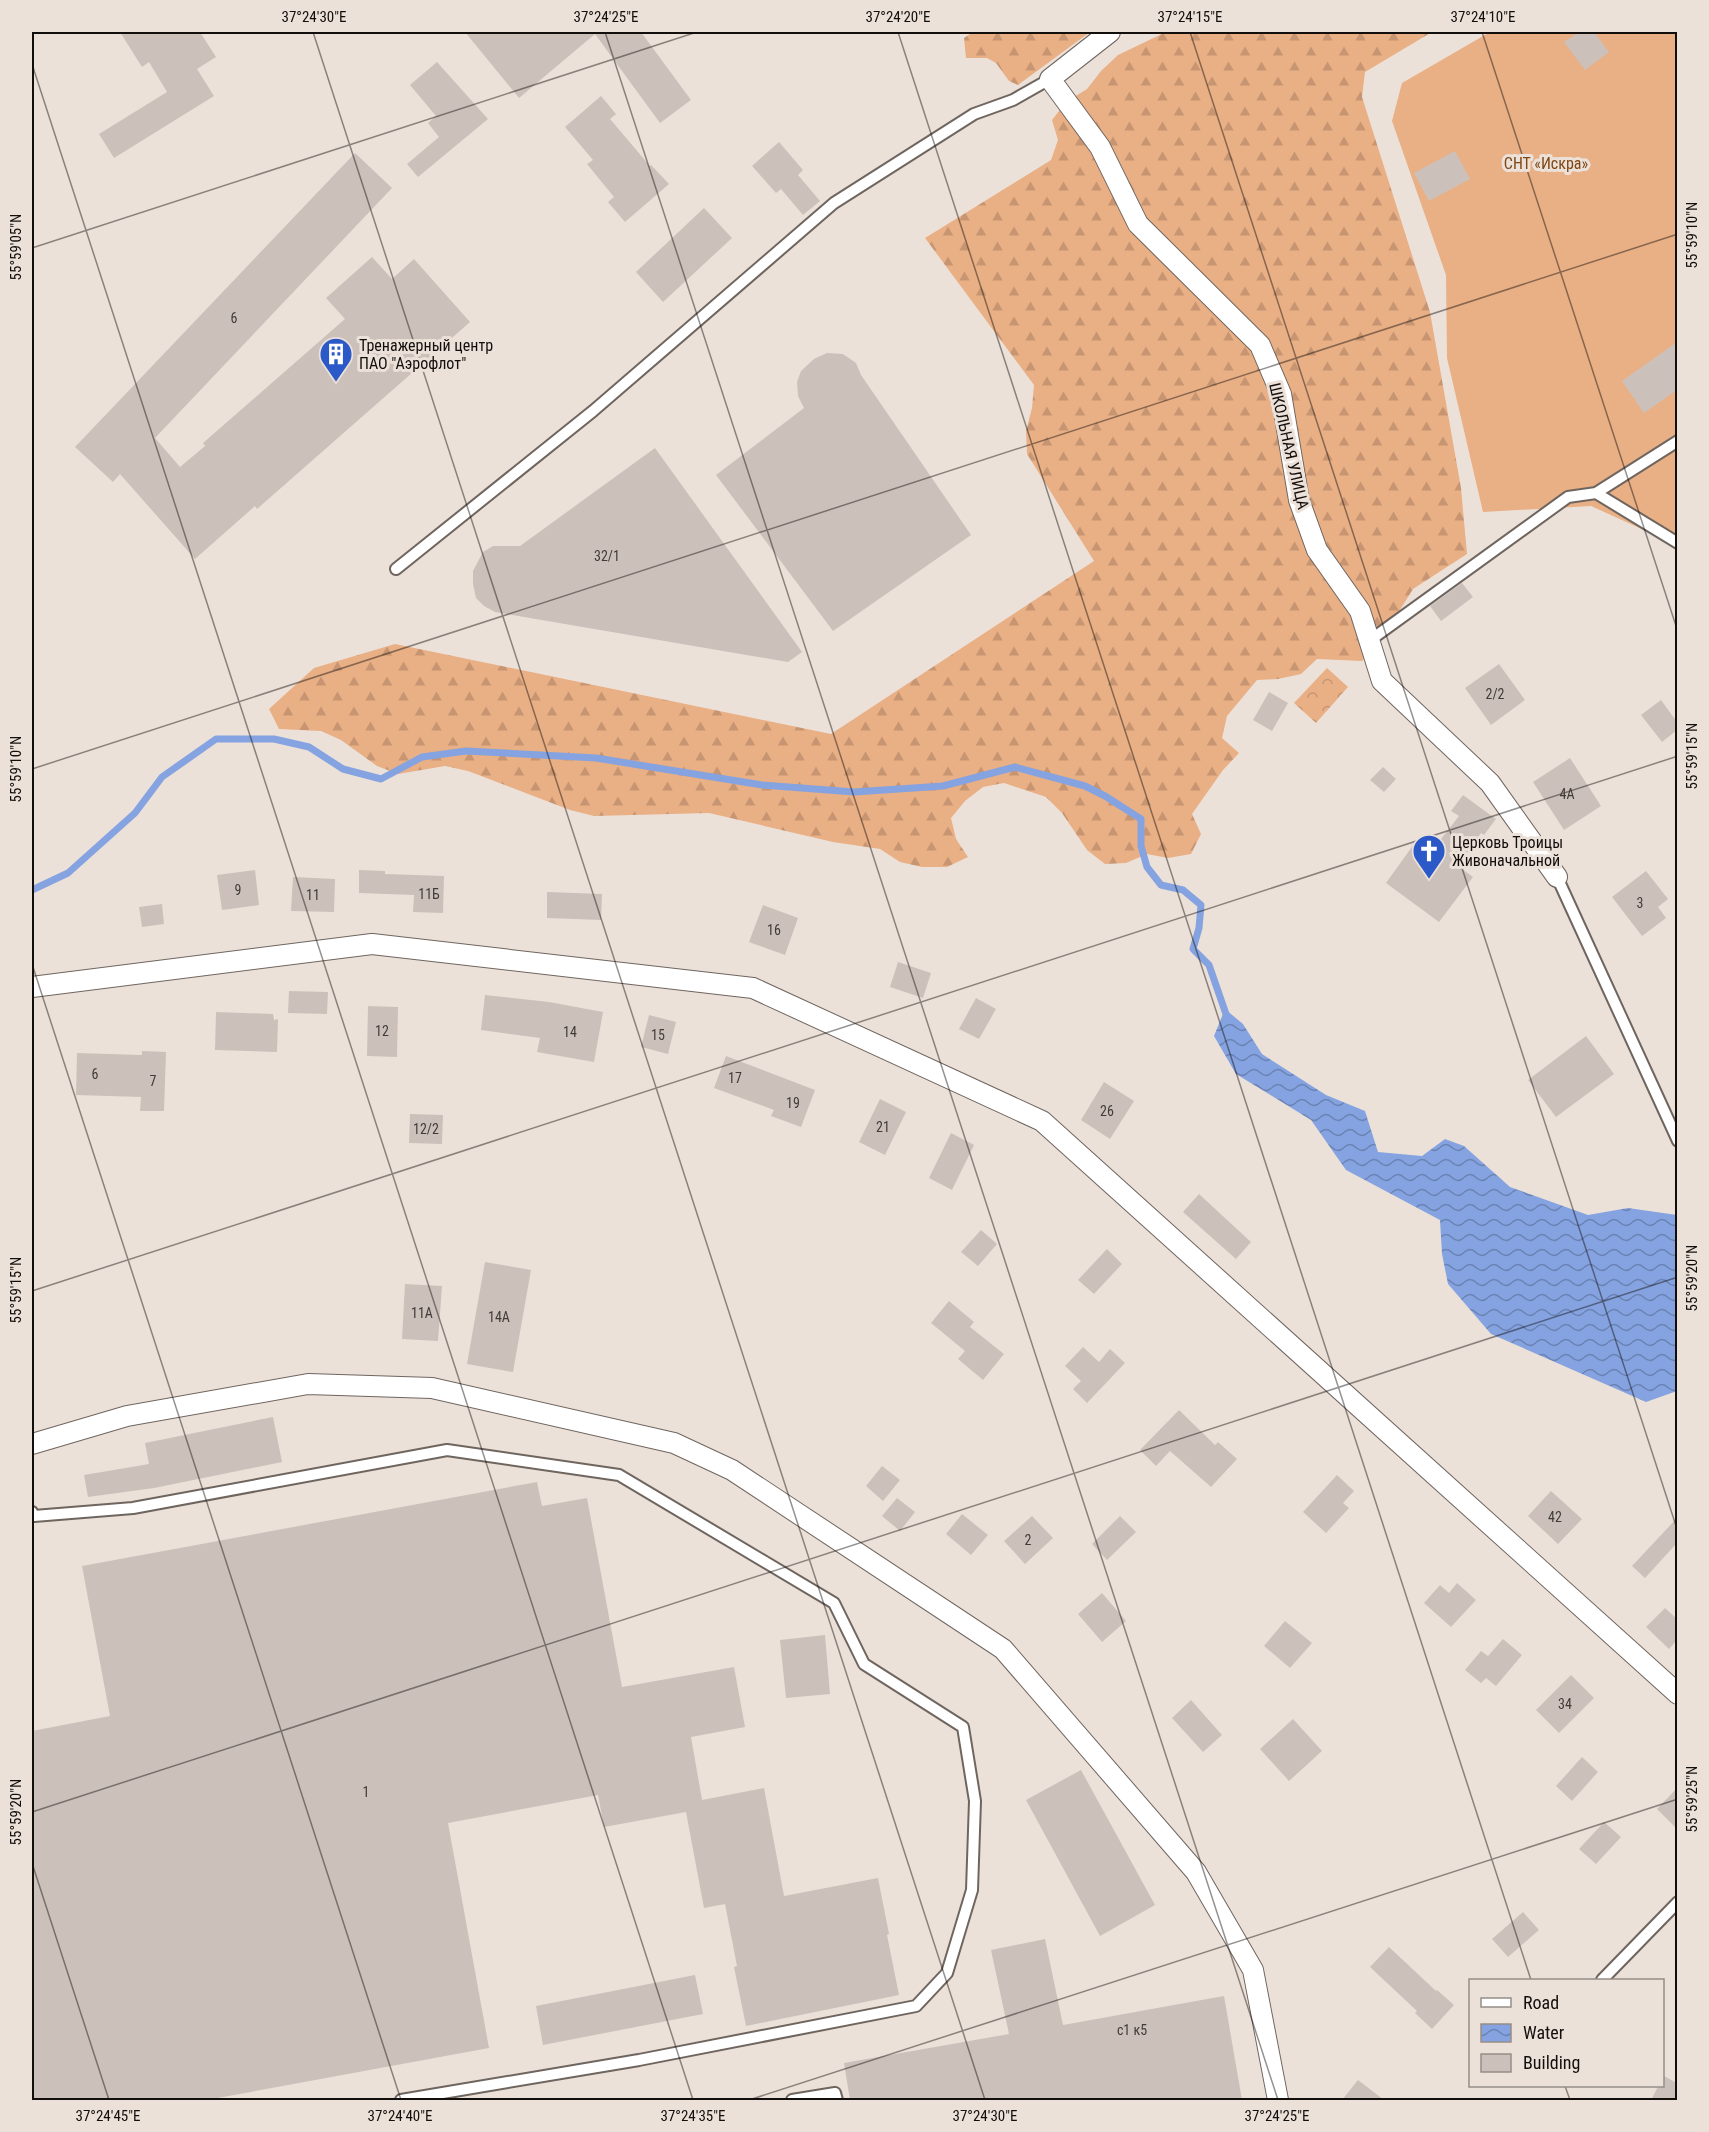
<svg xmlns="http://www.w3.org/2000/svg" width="1709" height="2132" font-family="'Roboto Condensed',sans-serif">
  <defs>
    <pattern id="forest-firs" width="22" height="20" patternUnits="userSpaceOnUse" patternTransform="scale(1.5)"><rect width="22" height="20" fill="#e9af85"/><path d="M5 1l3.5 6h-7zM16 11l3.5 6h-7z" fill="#c79572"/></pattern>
    <pattern id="park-crowns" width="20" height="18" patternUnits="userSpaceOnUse" patternTransform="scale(1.5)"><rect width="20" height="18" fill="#e9af85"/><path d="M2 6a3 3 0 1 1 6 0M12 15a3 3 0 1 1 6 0" fill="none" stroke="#c79572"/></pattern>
    <pattern id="water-waves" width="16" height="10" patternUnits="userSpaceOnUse" patternTransform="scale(1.5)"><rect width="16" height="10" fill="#85a3e0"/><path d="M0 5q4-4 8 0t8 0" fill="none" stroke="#6b83b4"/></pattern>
  </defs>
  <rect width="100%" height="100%" fill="#ece1d9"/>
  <path fill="url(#forest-firs)" d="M973 32H1090L1018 85 1009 81 996 63 987 58H966L964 38Z
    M1166 32H1432L1365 72 1362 97 1430 312 1461 488 1467 554 1413 589 1388 629 1362 661 1317 659 1301 674 1278 679 1257 680 1227 716 1222 738 1239 753 1223 770 1192 814 1201 834 1191 854 1168 858 1147 854 1126 863 1105 864 1087 850 1062 813 1046 797 1004 783 983 787 965 801 951 818 956 839 968 857 947 867H922L900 862 880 849 833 842 709 813 594 816 570 810 468 771 445 766 398 774 377 766 341 740 321 731 279 729 269 709 314 668 395 644 831 734 1094 561 1027 454 1026 431 1032 408 1034 385 925 238 1051 160 1058 140 1052 120 1066 102 1087 89 1101 71 1118 55Z"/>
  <path fill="url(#park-crowns)" d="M1327 668 1348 687 1316 723 1294 703Z"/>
  <path fill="#e9af85" d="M1490 32H1677V545L1591 506 1483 512 1447 358 1446 275 1392 121 1402 83Z"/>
  <path fill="url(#water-waves)" d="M1225 1009 1243 1024 1262 1054 1326 1095 1365 1111 1378 1152 1422 1156 1445 1139 1464 1146 1510 1187 1588 1215 1628 1208 1677 1215V1391L1646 1402 1491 1334 1448 1284 1442 1254 1440 1220 1346 1170 1311 1120 1236 1074 1214 1036Z"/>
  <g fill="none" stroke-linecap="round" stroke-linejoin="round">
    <path stroke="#85a3e0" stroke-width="7" d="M32 890 68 873 135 813 162 777 216 739H274L309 747 343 769 381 779 422 757 466 751 596 758 762 785 854 792 943 786 1015 767 1085 786 1105 796 1141 819V846L1147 867 1161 885 1183 890 1201 905 1199 928 1193 949 1209 965 1227 1017"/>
  </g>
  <path fill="#ccc1ba" d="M120 32H200L216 57 197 69 214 96 114 158 99 134 167 92 149 62 142 67Z
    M465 32H641L691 100 660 123 595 34 519 98Z
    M1579 32H1594L1609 52 1585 70 1564 42Z
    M437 62 488 119 418 177 407 164 439 137 428 123 436 116 410 85Z
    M601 96 616 114 610 119 650 166 651 165 669 184 625 222 608 202 614 197 587 164 593 160 565 127Z
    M779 142 803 170 798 175 820 201 803 215 781 189 776 193 752 166Z
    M1455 151 1470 179 1429 201 1414 173Z
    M355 153 392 188 155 438 180 467 205 446 203 443 345 319 326 298 372 257 392 279 414 259 470 322 257 509 255 506 195 559 120 474 113 482 75 447Z
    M704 208 732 238 663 302 636 272Z
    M1677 342V390L1644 413 1622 381Z
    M827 353 843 354 856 363 861 375 971 535 833 631 716 475 804 408 798 396 797 382 801 371 814 359Z
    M655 448 802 652 788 662 495 612 484 606 476 598 473 584V571L483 552 493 546H520Z
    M1462 583 1473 597 1441 621 1430 606Z
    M1499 664 1525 700 1491 725 1465 688Z
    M1269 692 1288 703 1272 731 1253 720Z
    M1661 700 1677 722V730L1662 742 1641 715Z
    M1570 758 1601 806 1564 830 1533 782Z
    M1383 767 1396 779 1384 792 1370 780Z
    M1463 795 1496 819 1484 835 1481 833 1458 866 1473 877 1439 922 1386 883 1419 837 1434 848 1459 816 1451 811Z
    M255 870 259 905 222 910 217 875Z
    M359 870 385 871V874L444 876 443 913 413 912 414 895 359 893Z
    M1646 871 1668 899 1658 907 1666 918 1642 936 1612 897Z
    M293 877 335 879 334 912 291 911Z
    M547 892 602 894 601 920 547 918Z
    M162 904 164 924 142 927 139 907Z
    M763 905 798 918 785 955 749 942Z
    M898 962 931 973 923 998 890 987Z
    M289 991 328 992 327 1014 288 1013Z
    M485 995 549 1002 603 1012 594 1062 537 1052 540 1038 481 1030Z
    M976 998 996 1009 979 1039 959 1029Z
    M368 1006 398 1007 397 1057 367 1056Z
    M216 1012 273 1014 274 1020 278 1019 277 1052 215 1050Z
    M649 1015 676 1022 668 1054 641 1047Z
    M1586 1036 1614 1074 1556 1117 1528 1080Z
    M142 1051 166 1052 164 1111H140L141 1097 76 1095 77 1053 142 1055Z
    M726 1056 815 1090 801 1127 771 1116 774 1110 714 1088Z
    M1104 1082 1134 1101 1110 1139 1081 1120Z
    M880 1099 906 1112 885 1155 859 1142Z
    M410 1114 443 1115 442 1144 409 1143Z
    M951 1133 974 1145 952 1190 929 1178Z
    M1199 1194 1251 1242 1236 1259 1183 1212Z
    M981 1230 997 1244 978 1266 961 1252Z
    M1107 1249 1122 1264 1094 1294 1078 1280Z
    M485 1262 531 1270 513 1372 467 1364Z
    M405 1284 442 1286 438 1341 402 1339Z
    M949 1301 974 1322 970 1327 1004 1354 983 1380 958 1359 965 1351 931 1323Z
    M1083 1347 1099 1362 1110 1349 1125 1363 1087 1403 1073 1389 1081 1381 1065 1366Z
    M1179 1410 1215 1445 1218 1442 1237 1459 1211 1487 1170 1451 1156 1466 1140 1450Z
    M273 1417 282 1462 154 1488 88 1497 84 1475 149 1464 145 1443Z
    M882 1466 900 1480 883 1501 866 1486Z
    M1337 1475 1354 1491 1343 1503 1349 1508 1326 1533 1303 1512Z
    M537 1482 542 1506 587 1498 622 1687 734 1667 745 1727 691 1737 702 1800 764 1788 784 1896 878 1878 889 1934 887 1935 899 1995 746 2026 734 1967 737 1966 725 1904 704 1908 686 1812 604 1827 598 1795 448 1823 489 2048 207 2100H32V1731L110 1716 82 1566Z
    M1551 1491 1582 1519 1558 1544 1528 1516Z
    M897 1498 915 1512 900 1531 882 1516Z
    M962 1514 988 1535 971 1555 946 1534Z
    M1032 1516 1053 1538 1025 1564 1004 1541Z
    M1120 1516 1136 1532 1107 1560 1092 1544Z
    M1677 1518V1543L1645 1578 1632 1566Z
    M1457 1583 1476 1600 1451 1627 1424 1603 1440 1585 1449 1593Z
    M1102 1593 1126 1621 1102 1642 1078 1614Z
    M1665 1608 1677 1619V1640L1669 1649 1646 1627Z
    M1285 1621 1312 1643 1290 1668 1264 1646Z
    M825 1635 830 1694 786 1698 780 1640Z
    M1503 1639 1522 1655 1496 1686 1486 1678 1481 1683 1465 1670 1481 1651 1488 1656Z
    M1571 1675 1594 1698 1559 1733 1536 1710Z
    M1191 1700 1222 1735 1203 1752 1172 1718Z
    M1293 1719 1322 1751 1289 1781 1260 1749Z
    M1582 1757 1598 1772 1572 1801 1556 1786Z
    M1081 1770 1155 1905 1100 1936 1026 1800Z
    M1677 1788V1829L1657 1809Z
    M1604 1822 1621 1837 1596 1864 1579 1849Z
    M1523 1912 1539 1930 1508 1957 1492 1939Z
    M1045 1939 1063 2025 1224 1996 1242 2100H850L844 2063 1009 2034 991 1950Z
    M1389 1947 1436 1991 1437 1990 1454 2005 1432 2029 1415 2013 1417 2011 1370 1967Z
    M695 1975 703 2014 543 2045 536 2006Z
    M1664 2076 1677 2083V2100H1651L1659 2085H1662Z
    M1358 2080 1384 2100H1342Z"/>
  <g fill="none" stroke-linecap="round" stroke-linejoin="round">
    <g stroke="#6f655f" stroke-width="14">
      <path id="service" d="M1596 493 1678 543
        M396 569 593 411 834 203 974 114 1013 100 1050 79
        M1369 641 1568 497 1596 493 1678 441
        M1557 877 1678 1141
        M32 1512 34 1516 133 1508 447 1450 619 1475 834 1603 864 1664 963 1727 975 1801 972 1890 947 1973 916 2006 639 2060 401 2100
        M1602 1980 1678 1902
        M792 2100 835 2093 837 2100"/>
    </g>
    <g stroke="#6f655f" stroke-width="22">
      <path id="minor" d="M1110 32 1050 79 1100 147 1138 224 1260 345 1281 394 1299 500 1317 550 1360 611 1382 681 1490 783 1557 877
        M32 987 372 944 753 988 1042 1121 1678 1694
        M32 1444 127 1416 308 1384 432 1388 674 1443 732 1470 1003 1649 1196 1872 1253 1970 1278 2100"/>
    </g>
    <use href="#service" stroke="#fff" stroke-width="10"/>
    <use href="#minor" stroke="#fff" stroke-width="20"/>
  </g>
  <path fill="none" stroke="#120e0c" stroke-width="1.5" stroke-opacity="0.45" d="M313 32 985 2100M605 32 1278 2100M898 32 1531 1980M1190 32 1678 1532M1482 32 1678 632M32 64 693 2100M32 248 697 32M32 769 1678 234M32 964 401 2100M32 1291 1678 756M32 1812 1678 1277M32 1863 109 2100M1565 2086 1570 2100M749 2100 1678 1799"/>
  <defs>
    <g id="building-pin" transform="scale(1.725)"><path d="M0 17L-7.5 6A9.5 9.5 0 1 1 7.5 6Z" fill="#2b5ac8" stroke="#ece1d9"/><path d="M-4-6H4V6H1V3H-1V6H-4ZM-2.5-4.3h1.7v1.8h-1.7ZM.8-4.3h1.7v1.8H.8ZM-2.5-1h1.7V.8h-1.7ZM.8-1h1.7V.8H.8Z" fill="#fff"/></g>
    <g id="church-pin" transform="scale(1.725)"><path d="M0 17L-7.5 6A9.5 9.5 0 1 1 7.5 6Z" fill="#2b5ac8" stroke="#ece1d9"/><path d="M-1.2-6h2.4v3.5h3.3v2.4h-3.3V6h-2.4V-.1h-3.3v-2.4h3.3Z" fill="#fff"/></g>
  </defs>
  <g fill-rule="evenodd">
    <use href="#building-pin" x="336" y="354"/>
    <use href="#church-pin" x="1429" y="851"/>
  </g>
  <g text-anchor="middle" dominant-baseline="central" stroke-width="6" stroke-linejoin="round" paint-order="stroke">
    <g font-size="14" fill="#403b38">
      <text x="234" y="318">6</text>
      <text x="607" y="556">32/1</text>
      <text x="1495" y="694">2/2</text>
      <text x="1567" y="794">4А</text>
      <text x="238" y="890">9</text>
      <text x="429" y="894">11Б</text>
      <text x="313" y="895">11</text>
      <text x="1640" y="903">3</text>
      <text x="774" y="930">16</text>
      <text x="382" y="1031">12</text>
      <text x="570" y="1032">14</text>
      <text x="658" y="1035">15</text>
      <text x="95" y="1074">6</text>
      <text x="735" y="1078">17</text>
      <text x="153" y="1081">7</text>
      <text x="793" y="1103">19</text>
      <text x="1107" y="1111">26</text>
      <text x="883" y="1127">21</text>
      <text x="426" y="1129">12/2</text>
      <text x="422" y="1313">11А</text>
      <text x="499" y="1317">14А</text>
      <text x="1555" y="1517">42</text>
      <text x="1028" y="1540">2</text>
      <text x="1565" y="1704">34</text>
      <text x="366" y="1792">1</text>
      <text x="1132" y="2030">с1 к5</text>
    </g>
    <g font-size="16" fill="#804714" stroke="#ece1d9">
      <text x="1546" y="163">СНТ «Искра»</text>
    </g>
    <g font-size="16" fill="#120e0c" stroke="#ece1d9" text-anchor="start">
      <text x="359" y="345">Тренажерный центр<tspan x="359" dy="18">ПАО "Аэрофлот"</tspan></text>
      <text x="1452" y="842">Церковь Троицы<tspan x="1452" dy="18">Живоначальной</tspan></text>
    </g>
    <g font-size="16" fill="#120e0c" stroke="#ece1d9">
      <text transform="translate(1289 446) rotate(77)">ШКОЛЬНАЯ УЛИЦА</text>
    </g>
  </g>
  <rect width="1709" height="2132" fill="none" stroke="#ece1d9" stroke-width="66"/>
  <rect x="1469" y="1979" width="195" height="108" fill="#ece1d9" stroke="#958d87" stroke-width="1.5"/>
  <rect x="1481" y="1998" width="30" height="9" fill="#ffffff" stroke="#958d87" stroke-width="1.5"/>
  <text x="1523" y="2009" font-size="18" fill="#120e0c">Road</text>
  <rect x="1481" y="2024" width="30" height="18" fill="url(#water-waves)" stroke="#958d87" stroke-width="1.5"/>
  <text x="1523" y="2039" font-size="18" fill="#120e0c">Water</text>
  <rect x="1481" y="2054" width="30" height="18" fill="#ccc1ba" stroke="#958d87" stroke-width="1.5"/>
  <text x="1523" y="2069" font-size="18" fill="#120e0c">Building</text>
  <rect x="33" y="33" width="1643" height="2066" fill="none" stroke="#120e0c" stroke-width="2"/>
  <g font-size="15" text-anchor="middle" fill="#120e0c">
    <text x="314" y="22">37°24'30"E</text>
    <text x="606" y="22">37°24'25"E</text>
    <text x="898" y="22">37°24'20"E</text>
    <text x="1190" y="22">37°24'15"E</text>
    <text x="1483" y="22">37°24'10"E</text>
    <text transform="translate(1692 235) rotate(-90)" y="5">55°59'10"N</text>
    <text transform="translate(16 247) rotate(-90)" y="5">55°59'05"N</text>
    <text transform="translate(1692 756) rotate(-90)" y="5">55°59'15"N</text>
    <text transform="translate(16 769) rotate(-90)" y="5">55°59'10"N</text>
    <text transform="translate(1692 1278) rotate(-90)" y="5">55°59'20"N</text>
    <text transform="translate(16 1290) rotate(-90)" y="5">55°59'15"N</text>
    <text transform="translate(1692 1799) rotate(-90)" y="5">55°59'25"N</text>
    <text transform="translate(16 1812) rotate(-90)" y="5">55°59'20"N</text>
    <text x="108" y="2121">37°24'45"E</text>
    <text x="400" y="2121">37°24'40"E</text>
    <text x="693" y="2121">37°24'35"E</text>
    <text x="985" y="2121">37°24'30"E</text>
    <text x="1277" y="2121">37°24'25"E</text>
  </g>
</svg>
